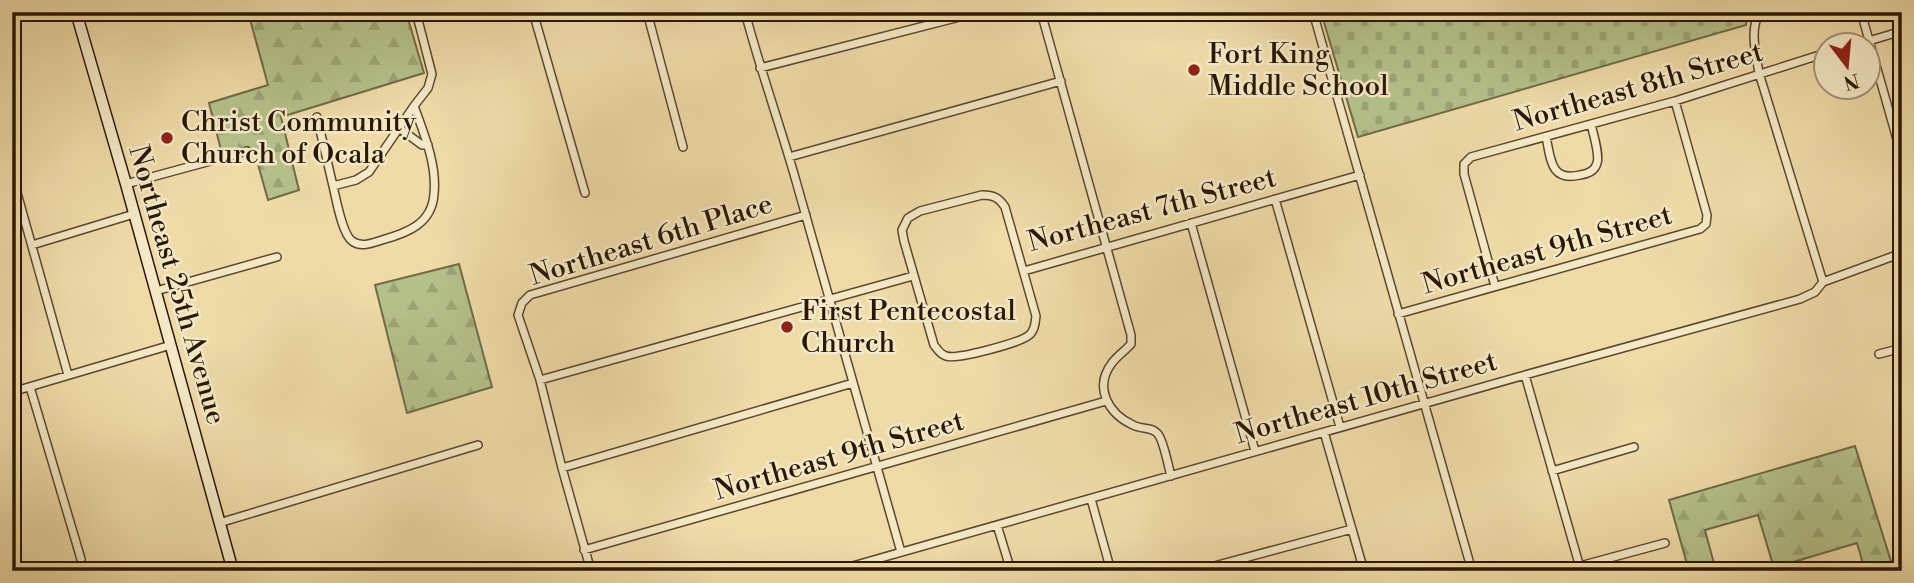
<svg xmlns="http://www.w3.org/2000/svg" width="1914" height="583" font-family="'Libre Bodoni',serif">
  <defs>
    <pattern id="forest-firs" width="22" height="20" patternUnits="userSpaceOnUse" patternTransform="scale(1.75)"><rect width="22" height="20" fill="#b5c18b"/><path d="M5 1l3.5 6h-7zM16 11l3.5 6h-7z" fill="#9ca576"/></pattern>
    <pattern id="cemetery-stones" width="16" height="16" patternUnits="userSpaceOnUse" patternTransform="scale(1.75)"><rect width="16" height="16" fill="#b5c18b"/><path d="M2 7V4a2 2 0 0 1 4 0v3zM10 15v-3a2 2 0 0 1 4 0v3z" fill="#9ca576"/></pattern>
  </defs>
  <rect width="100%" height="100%" fill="#eedba8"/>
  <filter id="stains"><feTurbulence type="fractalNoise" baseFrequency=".00286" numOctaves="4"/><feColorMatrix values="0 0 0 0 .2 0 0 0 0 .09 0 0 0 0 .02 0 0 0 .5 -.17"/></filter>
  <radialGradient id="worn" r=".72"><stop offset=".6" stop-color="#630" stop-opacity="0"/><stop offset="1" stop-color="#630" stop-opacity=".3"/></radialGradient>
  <path fill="url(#forest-firs)" stroke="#706c46" stroke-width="2" d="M248 12H406L424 73 281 117 299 190 268 200 254 150H250L248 147 222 154 209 103 268 85Z
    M459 264 492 387 407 413 375 285Z
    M1855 446 1894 571H1865L1857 543 1790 563 1792 571H1767L1774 568 1758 515 1705 530 1716 571H1689L1669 500Z"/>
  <path fill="url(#cemetery-stones)" stroke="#706c46" stroke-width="2" d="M1321 12H1748L1746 25 1358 137Z"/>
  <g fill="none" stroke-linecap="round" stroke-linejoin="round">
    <g stroke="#5c482c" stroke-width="10">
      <path id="street" d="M533 12 585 193
        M647 12 683 147
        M745 12C760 69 780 125 796 181 832 304 866 428 901 552
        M1041 12 1131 335V344C1125 351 1117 356 1112 363 1093 388 1109 414 1133 425 1142 430 1151 426 1158 434 1164 442 1168 465 1171 476
        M1313 12 1472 571
        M1760 12C1749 29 1756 54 1759 73L1823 282
        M1861 12 1902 157
        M1852 46 1902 31
        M760 68 979 12
        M414 106C424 134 437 164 434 194 432 224 407 233 382 240 372 243 361 248 352 241 342 234 336 198 333 186L356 180 369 172Z
        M414 106 428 88 432 74 416 12
        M317 117 333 186
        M399 128 422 145H428
        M1546 137C1551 159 1550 182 1580 175 1587 174 1595 171 1597 163 1600 155 1593 133 1591 124
        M789 157 1061 81
        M12 175 68 375
        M126 184 247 151
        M982 195C994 195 999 198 1005 207L1036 316C1035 323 1035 331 1028 336 1018 343 957 360 946 356 940 354 938 350 934 345L904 241 902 230 908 218 920 211Z
        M1275 199 1340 427
        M1191 223 1255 451
        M32 245 134 214
        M1024 271 1360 175
        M1495 286 1464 174V164L1471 157 1675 101 1826 53
        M156 291 277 257
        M1398 314 1700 229 1706 224 1707 215 1675 101
        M1879 354 1902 348
        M1525 375 1581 571
        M540 380 913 276
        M30 387 81 559
        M12 392 171 345
        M1324 432 1364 571
        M1902 447 1897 454 1899 461 1902 464
        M562 468 853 383
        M1552 471 1634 447
        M1091 499 1111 571
        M219 523 478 445
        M997 525 1011 571
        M584 550 1106 401
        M1580 566 1665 543
        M591 571 562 468 540 380 518 315 522 303 530 295 806 215
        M835 571 1525 375 1800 299 1815 292 1823 282 1902 253
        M1196 571 1352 529"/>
    </g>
    <g stroke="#2b1702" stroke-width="13">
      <path id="secondary" d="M76 12 126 184 233 571
        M12 20 19 12"/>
    </g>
    <use href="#street" stroke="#f4e8c6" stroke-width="7"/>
    <use href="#secondary" stroke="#f4e8c6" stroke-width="10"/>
  </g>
  <g fill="#8f2418" stroke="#f4e8c6" stroke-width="2.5">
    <circle cx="1194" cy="70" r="7"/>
    <circle cx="167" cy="138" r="7"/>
    <circle cx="787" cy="327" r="7"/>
  </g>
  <g text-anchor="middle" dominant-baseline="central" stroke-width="5" stroke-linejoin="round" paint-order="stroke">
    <g font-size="28" fill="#2b1702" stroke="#f4e8c6" text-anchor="start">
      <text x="1208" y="54">Fort King<tspan x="1208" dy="32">Middle School</tspan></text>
      <text x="181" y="122">Christ Community<tspan x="181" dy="32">Church of Ocala</tspan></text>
      <text x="801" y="311">First Pentecostal<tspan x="801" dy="32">Church</tspan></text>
    </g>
    <g font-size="28" fill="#2b1702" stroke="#f4e8c6">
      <text transform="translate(1638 87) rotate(-16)">Northeast 8th Street</text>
      <text transform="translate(1152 210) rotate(-15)">Northeast 7th Street</text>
      <text transform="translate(651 240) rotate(-17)">Northeast 6th Place</text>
      <text transform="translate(1547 250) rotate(-16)">Northeast 9th Street</text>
      <text transform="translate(177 285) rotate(74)">Northeast 25th Avenue</text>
      <text transform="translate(1366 398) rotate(-16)">Northeast 10th Street</text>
      <text transform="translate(839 456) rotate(-16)">Northeast 9th Street</text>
    </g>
  </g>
  <rect width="1914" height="583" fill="none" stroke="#eedba8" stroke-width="42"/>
  <rect x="14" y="14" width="1886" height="555" fill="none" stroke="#2b1702" stroke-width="3.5"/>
  <rect x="21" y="21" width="1872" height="541" fill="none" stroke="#2b1702" stroke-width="2"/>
  <g transform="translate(1847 66) rotate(164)"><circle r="33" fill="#f4e8c6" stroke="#a49478" stroke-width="2"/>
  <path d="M0-5L12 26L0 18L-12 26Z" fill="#8f2418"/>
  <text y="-10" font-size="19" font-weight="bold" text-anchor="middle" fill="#2b1702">N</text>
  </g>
  <rect width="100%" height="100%" filter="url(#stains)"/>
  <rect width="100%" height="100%" fill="url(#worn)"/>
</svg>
